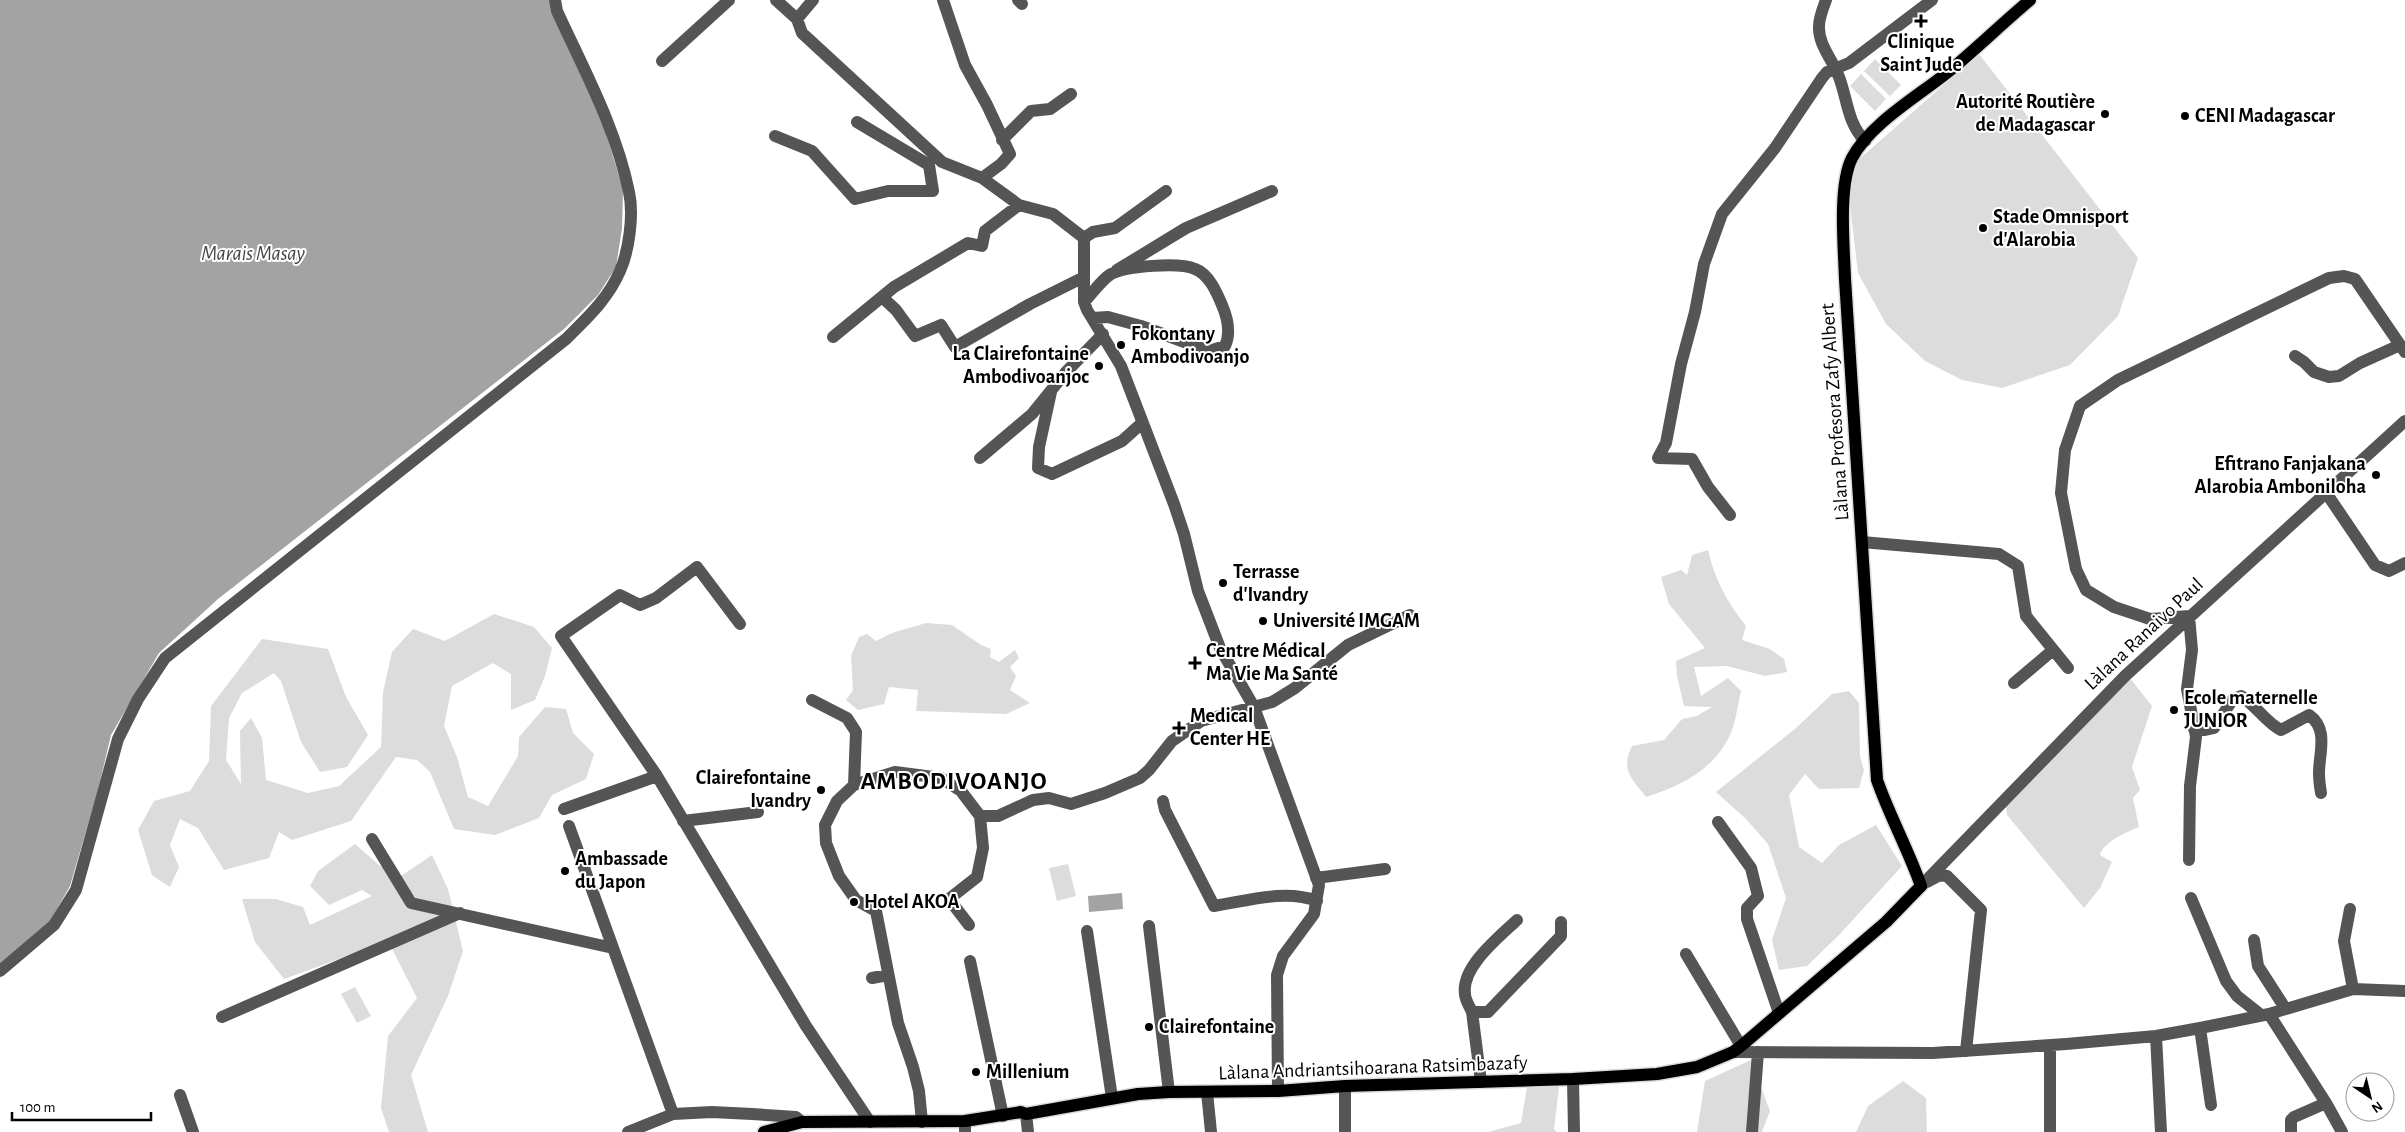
<svg xmlns="http://www.w3.org/2000/svg" width="2405" height="1132" font-family="'Alegreya Sans',sans-serif">
  <rect width="100%" height="100%" fill="#fff"/>
  <path fill="#dcdcdc" d="M1979 54 2138 258 2118 316 2070 365 2002 388 1962 380 1925 361 1886 324 1858 273 1849 197 1857 161Z
    M1875 59 1901 85 1890 96 1864 71Z
    M1861 74 1886 99 1875 111 1850 86Z
    M1708 550C1715 580 1727 602 1746 626L1742 640 1770 649 1784 659 1787 672 1765 676 1727 666 1694 667 1701 696 1728 678 1741 691C1738 704 1736 720 1731 733 1714 770 1683 785 1646 797 1632 779 1620 770 1632 746L1664 740 1682 719 1697 716 1712 707 1684 706 1677 676 1676 661 1705 648 1669 604 1661 577 1681 570 1687 575 1692 555Z
    M494 614 534 627 552 648 545 676 535 700 511 710V674L493 663 452 686 444 726 457 757 468 797 488 806 518 756 519 737 545 707 566 709 573 733 594 754 586 779 552 795 539 818 495 835 454 829 430 772 417 760 396 757 351 821 292 840 279 832 269 858 224 870 198 828 180 819 170 845 179 867 170 887 152 875 138 830 154 801 190 791 209 761 211 706 262 639 328 649 346 697 368 735 347 767 320 772 301 742 281 681 274 673 242 693 229 718 226 760 241 784 240 731 251 718 262 738 266 780 308 793 339 786 381 747 383 692 392 652 413 629 445 641Z
    M926 623 952 625 981 645 991 649 990 657 999 662 1015 650 1019 658 1010 667 1016 676 1010 690 1030 703 1006 714 916 711 918 690 889 687 884 704 858 710 846 700 853 690 851 656 859 637 867 634 876 641 892 633Z
    M2129 677 2152 706 2132 767 2140 790 2133 798 2139 827C2127 832 2103 842 2100 855L2112 862 2100 888 2084 908 2007 815 2006 806Z
    M1849 691 1859 703 1860 756 1864 770 1859 788 1819 789 1805 774 1789 795 1799 847 1822 863 1839 845 1876 825 1902 866 1840 934 1807 966 1779 970 1772 940 1786 898 1768 844 1746 819 1716 792 1796 728 1832 694Z
    M355 844 379 865 401 876 432 855 448 889 463 951 448 996 411 1075 428 1132H389L381 1108 388 1036 417 998 388 941 284 979 255 942 242 899H276L303 907 310 925 372 896 362 890 329 905 310 886 318 871Z
    M1068 864 1076 896 1057 901 1049 868Z
    M355 987 371 1016 357 1023 341 994Z
    M1751 1060 1770 1111 1762 1132H1697L1705 1081Z
    M1903 1081 1926 1098 1927 1132H1856L1868 1106Z
    M1527 1087H1559L1554 1129 1557 1132H1488L1521 1123Z"/>
  <path fill="#a3a3a3" d="M0 0H552L599 111 623 189 622 228 616 267 598 295 564 329 218 599 159 653 111 735 98 790 70 886 50 921 0 963Z
    M1122 893 1123 909 1089 912 1088 896Z"/>
  <g fill="none" stroke-linecap="round" stroke-linejoin="round">
    <g stroke="#dbdbdb" stroke-width="15">
      <path id="major" d="M764 1132 802 1122 965 1121 1021 1112 1026 1114 1138 1094 1169 1092 1278 1091 1345 1086 1573 1079 1657 1074 1697 1067 1733 1052 1741 1046 1886 922 1921 886C1908 849 1890 817 1877 780L1845 279C1844 247 1838 186 1852 158 1871 122 1922 94 1953 68 1979 46 2004 22 2030 0"/>
    </g>
    <path stroke="#555" stroke-width="12" d="M776 0 797 19 802 33 942 162 982 178 1019 205 1053 214 1084 238V302L1087 310 1121 366 1174 504 1184 534 1198 591 1220 648 1254 707 1319 885 1314 914 1283 956 1277 975 1278 1091
      M943 0 965 65 987 105 1010 154 1001 164 982 178
      M1018 0 1022 4
      M1826 0C1823 8 1819 18 1819 26 1818 45 1833 60 1839 77 1848 101 1847 122 1865 141
      M797 19 813 0
      M662 61 729 0
      M775 136 812 151 855 199 888 191H933L929 165 857 122
      M1002 140 1031 111 1050 109 1071 94
      M1084 238 1093 232 1115 228 1166 191
      M1117 270 1186 228 1272 191
      M882 297 896 310 915 336 941 325 955 347 1030 304 1084 277
      M1084 302C1092 294 1101 280 1111 274 1127 266 1179 262 1195 269 1209 274 1217 293 1222 305 1228 319 1231 333 1225 346L1209 351 1141 326 1108 317 1092 318
      M833 337 894 287 968 243 982 246 985 231 1019 205
      M2295 356 2304 362 2314 372 2329 377 2339 376 2360 363 2400 345
      M1051 392 1039 447 1038 468 1052 474 1122 441 1142 423
      M980 458 1032 414 1066 372 1103 334
      M2327 494 2375 565 2389 571 2405 563
      M1730 515 1708 487 1692 459 1658 458 1666 443 1681 364 1695 312 1704 264 1722 214 1775 148 1822 78 1827 72 1849 63 1932 0
      M1862 542 1999 554 2018 566 2026 616 2068 668
      M2189 616 2150 619 2114 607 2086 590 2076 569 2061 493 2065 450 2080 406 2118 380 2329 278 2344 276 2355 279 2405 352
      M2189 616 2192 650 2187 689 2196 737 2190 786 2189 860
      M740 624 697 567 656 598 640 605 620 595 561 636 657 776 806 1026 870 1122
      M2014 683 2053 650
      M812 700 847 718 856 732 854 785
      M2194 729 2205 730 2214 728 2233 699 2241 696C2256 705 2266 723 2281 730L2309 715C2329 729 2319 753 2319 773 2319 780 2320 787 2321 793
      M1163 801 1165 810 1214 906C1247 901 1285 889 1317 901
      M564 809 657 776
      M980 816H998L1033 800 1049 798 1071 804 1105 793 1140 778 1149 770 1172 741 1201 721 1272 702 1295 688 1348 645 1410 615
      M683 821 758 812
      M1718 822 1751 868 1758 896 1747 908V919L1779 1013
      M569 826 673 1114
      M372 839 411 903 613 948
      M1316 878 1385 869
      M1927 882 1940 875 1947 876 1981 910 1966 1051
      M1921 886 2125 676 2405 421
      M2191 898 2226 981 2237 996 2261 1015
      M2350 909 2344 941 2353 989
      M1149 926 1169 1092
      M1087 931 1112 1098
      M2254 940 2258 966 2285 1008
      M1686 954 1741 1046
      M970 961 1003 1116
      M0 971 54 925 76 890 118 739 138 699 165 658 566 339C587 318 608 299 620 271 629 251 634 214 629 192 616 128 584 70 557 11L555 0
      M872 978 888 975
      M1472 1012C1470 1007 1465 1000 1465 994 1461 967 1499 937 1517 920
      M2269 1014 2326 1103 2342 1132
      M222 1017 460 913
      M2200 1028 2211 1105
      M2156 1036 2161 1132
      M2050 1046V1132
      M1733 1052 1933 1053 2066 1044 2156 1036 2200 1028 2269 1014 2353 989 2405 991
      M1573 1079 1574 1132
      M1481 1082 1472 1012H1488L1561 936V922
      M1345 1086V1132
      M1207 1092 1211 1132
      M180 1095 193 1132
      M1026 1114 1028 1132
      M922 1122 919 1091 913 1067 898 1023 876 911 856 900 839 876 826 843 825 825 837 801 854 785 895 772 941 778 961 791 980 816 983 848 977 877 949 899 969 925
      M628 1132 673 1114 712 1112 752 1114 796 1117 802 1122
      M965 1132V1121
      M1752 1132 1758 1052
      M2291 1132V1120L2294 1117 2326 1103"/>
    <use href="#major" stroke="#000" stroke-width="12"/>
  </g>
  <g fill="#000" stroke="#fff" stroke-width="2">
    <path d="M1918.5 13.5h5v5h5v5h-5v5h-5v-5h-5v-5h5z"/>
    <circle cx="2105" cy="114" r="5"/>
    <circle cx="2185" cy="116" r="5"/>
    <circle cx="1983" cy="228" r="5"/>
    <circle cx="1121" cy="345" r="5"/>
    <circle cx="1099" cy="366" r="5"/>
    <circle cx="2376" cy="475" r="5"/>
    <circle cx="1223" cy="583" r="5"/>
    <circle cx="1263" cy="621" r="5"/>
    <path d="M1192.5 655.5h5v5h5v5h-5v5h-5v-5h-5v-5h5z"/>
    <circle cx="2174" cy="710" r="5"/>
    <path d="M1176.5 720.5h5v5h5v5h-5v5h-5v-5h-5v-5h5z"/>
    <circle cx="821" cy="790" r="5"/>
    <circle cx="565" cy="871" r="5"/>
    <circle cx="854" cy="902" r="5"/>
    <circle cx="1149" cy="1027" r="5"/>
    <circle cx="976" cy="1072" r="5"/>
  </g>
  <g text-anchor="middle" dominant-baseline="central" stroke-width="4" stroke-linejoin="round" paint-order="stroke">
    <g font-size="20" font-weight="bold" fill="#000" stroke="#fff" text-anchor="start">
      <text x="1921" y="42" text-anchor="middle">Clinique<tspan x="1921" dy="23">Saint Jude</tspan></text>
      <text x="2095" y="102" text-anchor="end">Autorité Routière<tspan x="2095" dy="23">de Madagascar</tspan></text>
      <text x="2195" y="116">CENI Madagascar</text>
      <text x="1993" y="217">Stade Omnisport<tspan x="1993" dy="23">d'Alarobia</tspan></text>
      <text x="1131" y="334">Fokontany<tspan x="1131" dy="23">Ambodivoanjo</tspan></text>
      <text x="1089" y="354" text-anchor="end">La Clairefontaine<tspan x="1089" dy="23">Ambodivoanjoc</tspan></text>
      <text x="2366" y="464" text-anchor="end">Efitrano Fanjakana<tspan x="2366" dy="23">Alarobia Amboniloha</tspan></text>
      <text x="1233" y="572">Terrasse<tspan x="1233" dy="23">d'Ivandry</tspan></text>
      <text x="1273" y="621">Université IMGAM</text>
      <text x="1206" y="651">Centre Médical<tspan x="1206" dy="23">Ma Vie Ma Santé</tspan></text>
      <text x="2184" y="698">Ecole maternelle<tspan x="2184" dy="23">JUNIOR</tspan></text>
      <text x="1190" y="716">Medical<tspan x="1190" dy="23">Center HE</tspan></text>
      <text x="811" y="778" text-anchor="end">Clairefontaine<tspan x="811" dy="23">Ivandry</tspan></text>
      <text x="575" y="859">Ambassade<tspan x="575" dy="23">du Japon</tspan></text>
      <text x="864" y="902">Hotel AKOA</text>
      <text x="1159" y="1027">Clairefontaine</text>
      <text x="986" y="1072">Millenium</text>
    </g>
    <g font-size="20" fill="#000" stroke="#fff">
      <text transform="translate(1835 412) rotate(-94)">Làlana Profesora Zafy Albert</text>
      <text transform="translate(2144 634) rotate(-43)">Làlana Ranaivo Paul</text>
      <text transform="translate(1373 1068) rotate(-2)">Làlana Andriantsihoarana Ratsimbazafy</text>
    </g>
    <g font-size="21" font-style="italic" fill="#444" stroke="#fff">
      <text x="253" y="253">Marais Masay</text>
    </g>
    <g font-size="25" font-weight="bold" letter-spacing="1" fill="#000" stroke="#fff">
      <text x="954" y="781">AMBODIVOANJO</text>
    </g>
  </g>
  <g transform="translate(2370 1097) rotate(145)"><circle r="24" fill="#ffffff" stroke="#999999"/>
  <path d="M0-4L9 19L0 12L-9 19Z" fill="#000000"/>
  <text y="-8" font-size="14" font-weight="bold" text-anchor="middle" fill="#000000">N</text>
  </g>
  <path d="M12 1112v8h139v-8" fill="none" stroke="#000000" stroke-width="2.5"/>
  <text x="20" y="1112" font-size="15" fill="#000000" stroke="#ffffff" stroke-width="4" paint-order="stroke">100 m</text>
</svg>
